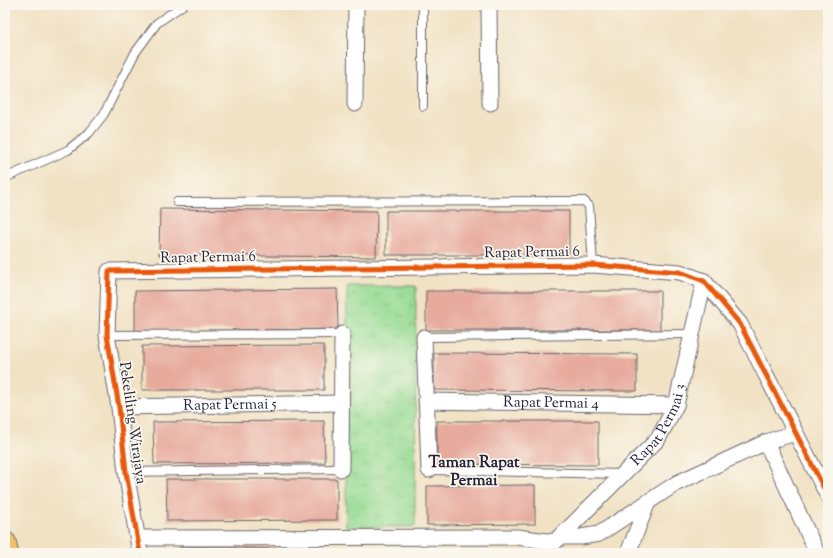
<svg xmlns="http://www.w3.org/2000/svg" width="833" height="558" font-family="'Sorts Mill Goudy',serif">
  <defs>
    <pattern id="park-tufts" width="24" height="20" patternUnits="userSpaceOnUse"><rect width="24" height="20" fill="#99dc94"/><path d="M3 7l-1-3M5 7V3M7 7l1-3M15 17l-1-3M17 17v-4M19 17l1-3" fill="none" stroke="#84bc80"/></pattern>
  </defs>
  <rect width="100%" height="100%" fill="#fbf7ec"/>
  <filter id="ink" filterUnits="userSpaceOnUse"><feTurbulence type="fractalNoise" baseFrequency=".025" numOctaves="2"/><feDisplacementMap in="SourceGraphic" scale="8" xChannelSelector="R" yChannelSelector="G"/><feConvolveMatrix kernelMatrix="1 2 1 2 8 2 1 2 1" color-interpolation-filters="sRGB"/></filter>
  <filter id="wash" filterUnits="userSpaceOnUse"><feTurbulence type="fractalNoise" baseFrequency=".012" numOctaves="4" result="noise"/><feDisplacementMap in="SourceGraphic" scale="16" xChannelSelector="R" yChannelSelector="G"/><feGaussianBlur stdDeviation="0.9" result="paint"/><feColorMatrix in="noise" values="0 0 0 0 0 0 0 0 0 0 0 0 0 0 0 0 0 1.4 0 .05"/><feComposite in="paint" operator="in"/></filter>
  <g filter="url(#wash)">
    <rect width="100%" height="100%" fill="#f1e2c4"/>
    <path fill="url(#park-tufts)" stroke="#5e7f68" d="M347 286H416L415 527H346Z"/>
    <g id="blocks">
      <path fill="#e7ab9e" d="M160 209 377 211 376 257 159 255Z
        M386 211H569V255H386Z
        M337 289 338 329 135 331V291Z
        M426 291H660V330H426Z
        M324 345V390H142V346Z
        M434 353 637 354V391L434 390Z
        M324 421 325 463 154 464 153 422Z
        M437 421H598V465L437 464Z
        M166 479H337V520L167 521Z
        M535 485V524L427 525V486Z
        M180 547 315 549V553H180Z"/>
    </g>
  </g>
  <g filter="url(#ink)">
    <use href="#blocks" fill-opacity="0" stroke="#6a656b" stroke-width="1"/>
    <g fill="none" stroke-linecap="round" stroke-linejoin="round">
      <g stroke="#6a656b" stroke-width="10">
        <path id="service" d="M423 5V106
          M5 178 68 150 89 133 104 114 135 53 157 23 183 5
          M177 202 584 201 589 206 593 265
          M107 335 342 334
          M424 337 690 334
          M429 470 623 474
          M126 472 341 469"/>
      </g>
      <g stroke="#6a656b" stroke-width="17">
        <g id="minor">
          <path d="M489 5 490 103"/>
          <path d="M355 104 356 5"/>
          <path d="M424 337 429 470"/>
          <path id="s1" d="M426 401 676 405"/>
          <path id="s2" d="M119 407 341 403"/>
          <path d="M766 442 817 553"/>
          <path d="M341 469 342 334"/>
          <path d="M559 537H581L599 534 677 483 766 442 795 433"/>
          <path d="M138 538 517 537 555 542"/>
          <path d="M140 553 126 472 119 407 107 335 109 271 593 265 680 272 704 281 740 324 828 496"/>
          <path id="s3" d="M544 553 658 439 676 405 704 281"/>
          <path d="M628 553 648 502"/>
        </g>
      </g>
      <g stroke="#6a656b" stroke-width="24">
        <path id="motorway" d="M5 543 7 553"/>
      </g>
      <use href="#service" stroke="#fff" stroke-width="8"/>
      <use href="#minor" stroke="#fff" stroke-width="15"/>
      <use href="#motorway" stroke="#f1c369" stroke-width="22"/>
      <g stroke="#fbf7ec" stroke-width="8">
        <path id="cycleway" d="M140 553 126 472 119 407 107 335 109 271 593 265 680 272 704 281 740 324 828 496"/>
      </g>
      <use href="#cycleway" stroke="#e8590c" stroke-width="5"/>
    </g>
  </g>
  <g text-anchor="middle" dominant-baseline="central" stroke-width="3.5" stroke-linejoin="round" paint-order="stroke">
    <g font-size="15" fill="#22223b" stroke="#fbf7ec">
      <text transform="translate(532 253) rotate(-1)">Rapat Permai 6</text>
      <text transform="translate(208 258) rotate(-1)">Rapat Permai 6</text>
      <text stroke="none"><textPath href="#s1" startOffset="125">Rapat Permai 4</textPath></text>
      <text stroke="none"><textPath href="#s2" startOffset="111">Rapat Permai 5</textPath></text>
      <text transform="translate(132 423) rotate(82)">Pekeliling Wirajaya</text>
      <text stroke="none"><textPath href="#s3" startOffset="174">Rapat Permai 3</textPath></text>
    </g>
    <g font-size="16" font-weight="bold" fill="#22223b" stroke="#fbf7ec">
      <text x="474" y="463">Taman Rapat<tspan x="474" dy="18">Permai</tspan></text>
    </g>
  </g>
  <rect width="833" height="558" fill="none" stroke="#fbf7ec" stroke-width="20"/>
</svg>
